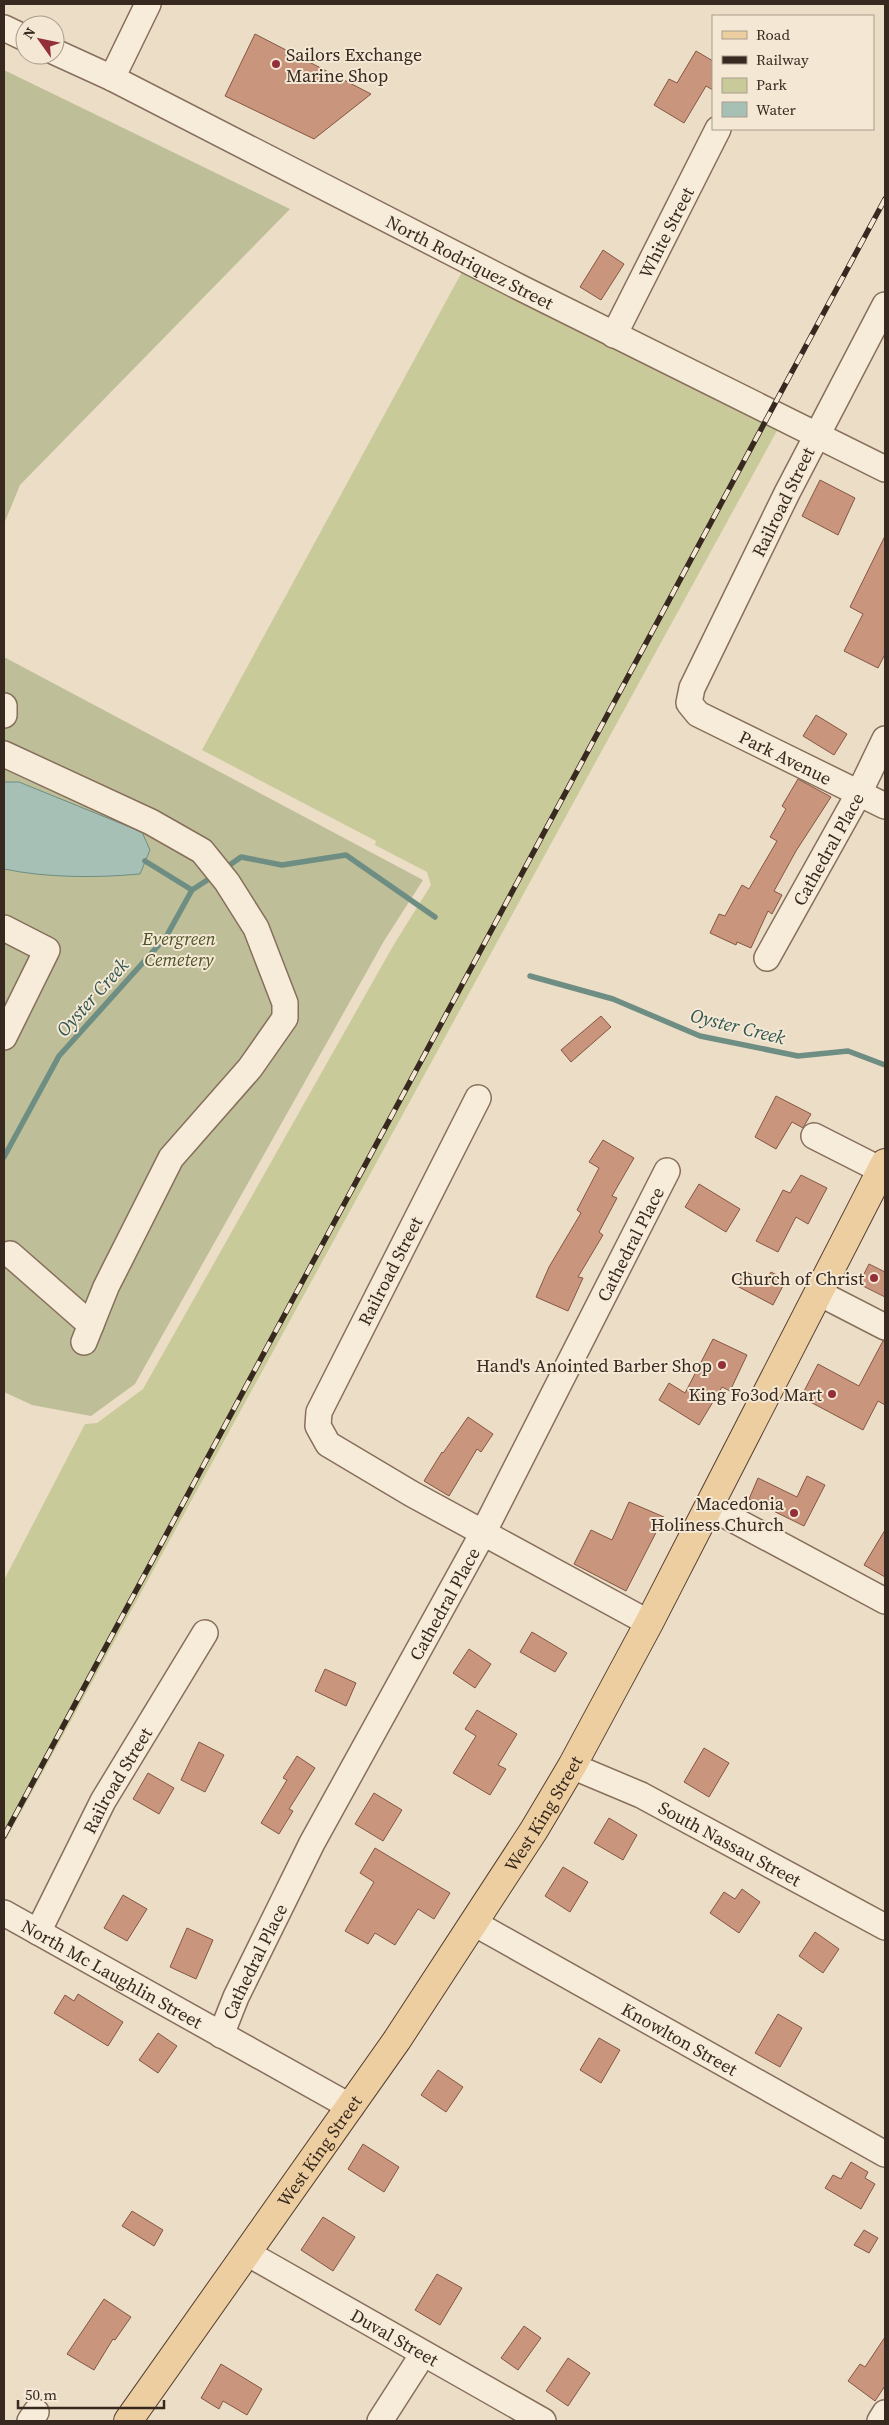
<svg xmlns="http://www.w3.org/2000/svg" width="889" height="2425" font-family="'Source Serif 4',serif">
  <rect width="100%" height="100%" fill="#ecddc6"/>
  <path fill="#c9ca9a" d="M463 270 779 427 4 1843V1580L85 1424 97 1423 143 1389 393 946 431 885 427 872 375 845 376 841 202 750Z"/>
  <path fill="#bebf99" d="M4 70 290 209 20 485 4 524Z
    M4 657 423 880 384 941 135 1384 91 1416 32 1405 4 1392Z"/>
  <path fill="#a7c0b6" stroke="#6e8e83" d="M4 782H19L142 832 150 850 140 874C96 878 47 878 4 869Z"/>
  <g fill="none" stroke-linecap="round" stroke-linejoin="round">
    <path stroke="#6e8e83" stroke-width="5.5" d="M145 861 192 890
      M224 869 241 857 282 865 346 855 435 917
      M530 976 613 999 700 1036 798 1056 848 1051 885 1065
      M4 1157 59 1056 166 937 192 890 215 875"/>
  </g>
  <path fill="#c9957d" stroke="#855743" d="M255 34 371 94 314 139 225 96Z
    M696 51 713 61V90L706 86 684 123 654 105 669 79 677 83Z
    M603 250 624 264 601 300 580 287Z
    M820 480 855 498 838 535 802 516Z
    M885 536V654L878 668 844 651 863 614 850 607Z
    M816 715 847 734 834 755 803 736Z
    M798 779 831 797 796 851 774 891 782 895 772 914 768 911 751 948 737 942 736 945 710 933 719 914 725 916 742 885 749 889 777 841 770 837 786 809 782 806Z
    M601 1016 611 1027 571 1062 561 1050Z
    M776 1096 811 1114 803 1128 792 1122 776 1149 755 1137Z
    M603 1140 634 1158 612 1196 617 1198 599 1232 603 1235 578 1277 583 1278 568 1311 536 1297 549 1267 581 1213 577 1210 599 1168 589 1162Z
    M801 1175 827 1188 808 1224 796 1217 778 1252 756 1241 783 1190 790 1193Z
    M699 1184 740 1209 726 1232 685 1207Z
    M869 1264 885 1272V1297L859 1284Z
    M744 1271 765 1281 771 1272 786 1280 773 1305 737 1286Z
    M713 1339 747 1355 730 1391 722 1387 699 1425 659 1400 669 1383 685 1393Z
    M883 1341H885V1405L878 1401 863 1430 801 1397 818 1364 859 1386Z
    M468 1417 493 1434 481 1452 477 1449 449 1496 424 1481 442 1452 443 1453Z
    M807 1476 825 1485 804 1526 749 1499 758 1478 797 1497Z
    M629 1502 664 1517 626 1591 574 1564 591 1530 612 1540Z
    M885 1530V1577L864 1565Z
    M532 1632 567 1653 555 1672 520 1652Z
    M469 1649 491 1664 475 1688 453 1673Z
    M325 1669 356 1683 346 1706 315 1691Z
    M477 1710 517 1734 498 1765 506 1769 490 1795 453 1773 476 1736 465 1729Z
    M199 1742 224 1755 205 1792 181 1780Z
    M704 1748 729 1763 709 1797 684 1782Z
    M297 1756 315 1768 289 1809 293 1811 279 1834 261 1823 287 1780 283 1778Z
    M148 1773 174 1788 159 1814 133 1799Z
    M374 1793 402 1810 383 1841 355 1824Z
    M609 1818 637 1835 623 1860 594 1843Z
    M375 1848 450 1893 434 1919 418 1909 395 1945 375 1933 368 1944 345 1931 374 1882 360 1873Z
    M563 1867 588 1882 570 1912 545 1896Z
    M742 1889 760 1902 739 1933 710 1913 724 1892 735 1899Z
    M123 1895 147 1909 127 1941 104 1928Z
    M187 1928 213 1940 196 1979 170 1967Z
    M815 1932 839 1949 823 1973 799 1956Z
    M78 1994 123 2022 108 2046 54 2013 65 1995 74 2001Z
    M778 2014 802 2028 780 2067 755 2053Z
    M158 2033 177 2046 158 2073 139 2060Z
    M599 2038 620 2050 601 2083 580 2070Z
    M438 2070 463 2087 446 2112 421 2095Z
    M363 2144 399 2167 384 2192 348 2169Z
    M851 2162 868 2172 865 2178 875 2184 861 2209 825 2188 833 2175 841 2179Z
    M132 2211 163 2230 154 2246 122 2226Z
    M323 2217 355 2237 333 2271 301 2250Z
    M864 2230 878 2238 869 2253 854 2245Z
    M437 2274 462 2288 440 2325 415 2310Z
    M104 2299 131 2317 115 2340 113 2339 94 2370 67 2354Z
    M524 2326 541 2338 518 2370 501 2358Z
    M885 2337V2386L875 2401 848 2381 860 2364 865 2367Z
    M568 2358 590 2373 568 2406 546 2391Z
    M221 2364 262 2389 247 2415 223 2401 219 2409 201 2398Z"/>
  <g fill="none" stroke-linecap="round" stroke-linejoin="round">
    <g stroke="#876f5c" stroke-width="28">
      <g id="minor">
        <path d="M4 28 25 38"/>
        <path id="s1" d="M55 52 112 78 519 287 885 469"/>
        <path d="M112 78 148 4"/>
        <path id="s2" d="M885 305 787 493 692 688 689 703 698 714 885 806"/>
        <path id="s3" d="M614 335 718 129"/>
        <path d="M4 706V715"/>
        <path d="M4 754 151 822 202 851 227 882 256 928 285 1003V1018L250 1068 171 1158 106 1287 84 1342"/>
        <path d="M4 928 47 950 4 1037"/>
        <path id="s4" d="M767 958 859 793 885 739"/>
        <path d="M478 1098 319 1412 318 1426 328 1444 412 1494 649 1623"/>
        <path d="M814 1136 881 1170"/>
        <path d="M10 1254 91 1325"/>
        <path d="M819 1293 885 1327"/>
        <path d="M710 1507 885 1601"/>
        <path id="s5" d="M572 1766 641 1795 885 1927"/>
        <path id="s6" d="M4 1913 351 2107"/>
        <path id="s7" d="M474 1923 885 2154"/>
        <path id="s8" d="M38 1932 103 1801 205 1633"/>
        <path id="s9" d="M221 2035 236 1997 312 1843 483 1533 667 1171"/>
        <path id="s10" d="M247 2253 543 2421"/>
        <path d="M30 2421 36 2412"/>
        <path d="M380 2421 423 2354"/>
        <path d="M880 2421 885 2413"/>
      </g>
    </g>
    <g stroke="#553e30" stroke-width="30">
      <g id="major">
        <path id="s11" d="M128 2421 397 2040 534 1830 572 1766 649 1623 885 1163"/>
      </g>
    </g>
    <use href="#minor" stroke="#f7ebd9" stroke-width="25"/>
    <use href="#major" stroke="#edcea0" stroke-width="28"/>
    <g stroke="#37291f" stroke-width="5.5">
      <path id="rail" d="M4 1836 885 199"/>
    </g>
    <use href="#rail" stroke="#f4e8d5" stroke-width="4" stroke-dasharray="11" stroke-linecap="butt"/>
  </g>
  <g fill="#932f39" stroke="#f4e8d5" stroke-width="2">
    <circle cx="276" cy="64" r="5"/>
    <circle cx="874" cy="1278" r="5"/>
    <circle cx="722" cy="1365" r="5"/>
    <circle cx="832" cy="1394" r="5"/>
    <circle cx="794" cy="1513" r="5"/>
  </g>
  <g text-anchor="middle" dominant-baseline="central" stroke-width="4" stroke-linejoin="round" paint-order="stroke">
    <g font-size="18" fill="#37291f" stroke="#f4e8d5" text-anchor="end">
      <text x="286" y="54" text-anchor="start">Sailors Exchange<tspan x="286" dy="21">Marine Shop</tspan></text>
      <text x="864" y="1278">Church of Christ</text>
      <text x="712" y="1365">Hand's Anointed Barber Shop</text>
      <text x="822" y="1394">King Fo3od Mart</text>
      <text x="784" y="1503">Macedonia<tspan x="784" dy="21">Holiness Church</tspan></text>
    </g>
    <g font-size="18" fill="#37291f" stroke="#f4e8d5">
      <text stroke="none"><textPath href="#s3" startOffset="115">White Street</textPath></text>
      <text stroke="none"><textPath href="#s1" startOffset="465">North Rodriquez Street</textPath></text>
      <text transform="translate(783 502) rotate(-64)">Railroad Street</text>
      <text stroke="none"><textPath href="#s2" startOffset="556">Park Avenue</textPath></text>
      <text stroke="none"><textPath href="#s4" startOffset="125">Cathedral Place</textPath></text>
      <text stroke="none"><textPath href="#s9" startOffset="891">Cathedral Place</textPath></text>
      <text transform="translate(390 1271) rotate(-63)">Railroad Street</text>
      <text stroke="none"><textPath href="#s9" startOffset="486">Cathedral Place</textPath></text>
      <text stroke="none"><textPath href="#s8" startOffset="171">Railroad Street</textPath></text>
      <text stroke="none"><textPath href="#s11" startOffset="736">West King Street</textPath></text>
      <text stroke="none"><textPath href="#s5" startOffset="176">South Nassau Street</textPath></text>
      <text stroke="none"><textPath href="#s9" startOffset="81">Cathedral Place</textPath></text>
      <text stroke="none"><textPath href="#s6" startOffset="124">North Mc Laughlin Street</textPath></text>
      <text stroke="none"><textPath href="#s7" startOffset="236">Knowlton Street</textPath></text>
      <text stroke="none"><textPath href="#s11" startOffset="331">West King Street</textPath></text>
      <text stroke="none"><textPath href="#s10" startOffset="170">Duval Street</textPath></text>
    </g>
    <g font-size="18" font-style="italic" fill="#4c5327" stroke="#f4e8d5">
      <text x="179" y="938">Evergreen<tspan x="179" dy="21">Cemetery</tspan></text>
    </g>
    <g font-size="19" font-style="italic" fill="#2f5650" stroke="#f4e8d5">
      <text transform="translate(92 997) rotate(-48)">Oyster Creek</text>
      <text transform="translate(738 1026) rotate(14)">Oyster Creek</text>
    </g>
  </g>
  <rect width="889" height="2425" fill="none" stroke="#37291f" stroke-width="10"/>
  <rect x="712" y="15" width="162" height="115" fill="#f4e8d5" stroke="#a89c8c"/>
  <rect x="722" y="31" width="25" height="8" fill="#edcea0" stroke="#a89c8c"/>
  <text x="756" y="40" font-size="15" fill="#37291f">Road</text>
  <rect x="722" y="56" width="25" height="8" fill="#37291f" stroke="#a89c8c"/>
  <text x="756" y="65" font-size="15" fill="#37291f">Railway</text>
  <rect x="722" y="78" width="25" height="15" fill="#c9ca9a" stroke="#a89c8c"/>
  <text x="756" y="90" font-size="15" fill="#37291f">Park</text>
  <rect x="722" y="102" width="25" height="15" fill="#a7c0b6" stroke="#a89c8c"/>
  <text x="756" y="115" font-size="15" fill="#37291f">Water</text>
  <g transform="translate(40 40) rotate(303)"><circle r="24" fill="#f4e8d5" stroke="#a89c8c"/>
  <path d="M0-4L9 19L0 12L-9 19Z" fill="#932f39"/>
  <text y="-8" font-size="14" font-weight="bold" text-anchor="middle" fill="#37291f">N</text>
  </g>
  <path d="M18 2400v8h146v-8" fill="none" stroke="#37291f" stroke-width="2.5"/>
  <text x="25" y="2400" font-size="15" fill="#37291f" stroke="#f4e8d5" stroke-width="4" paint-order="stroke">50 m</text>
</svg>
